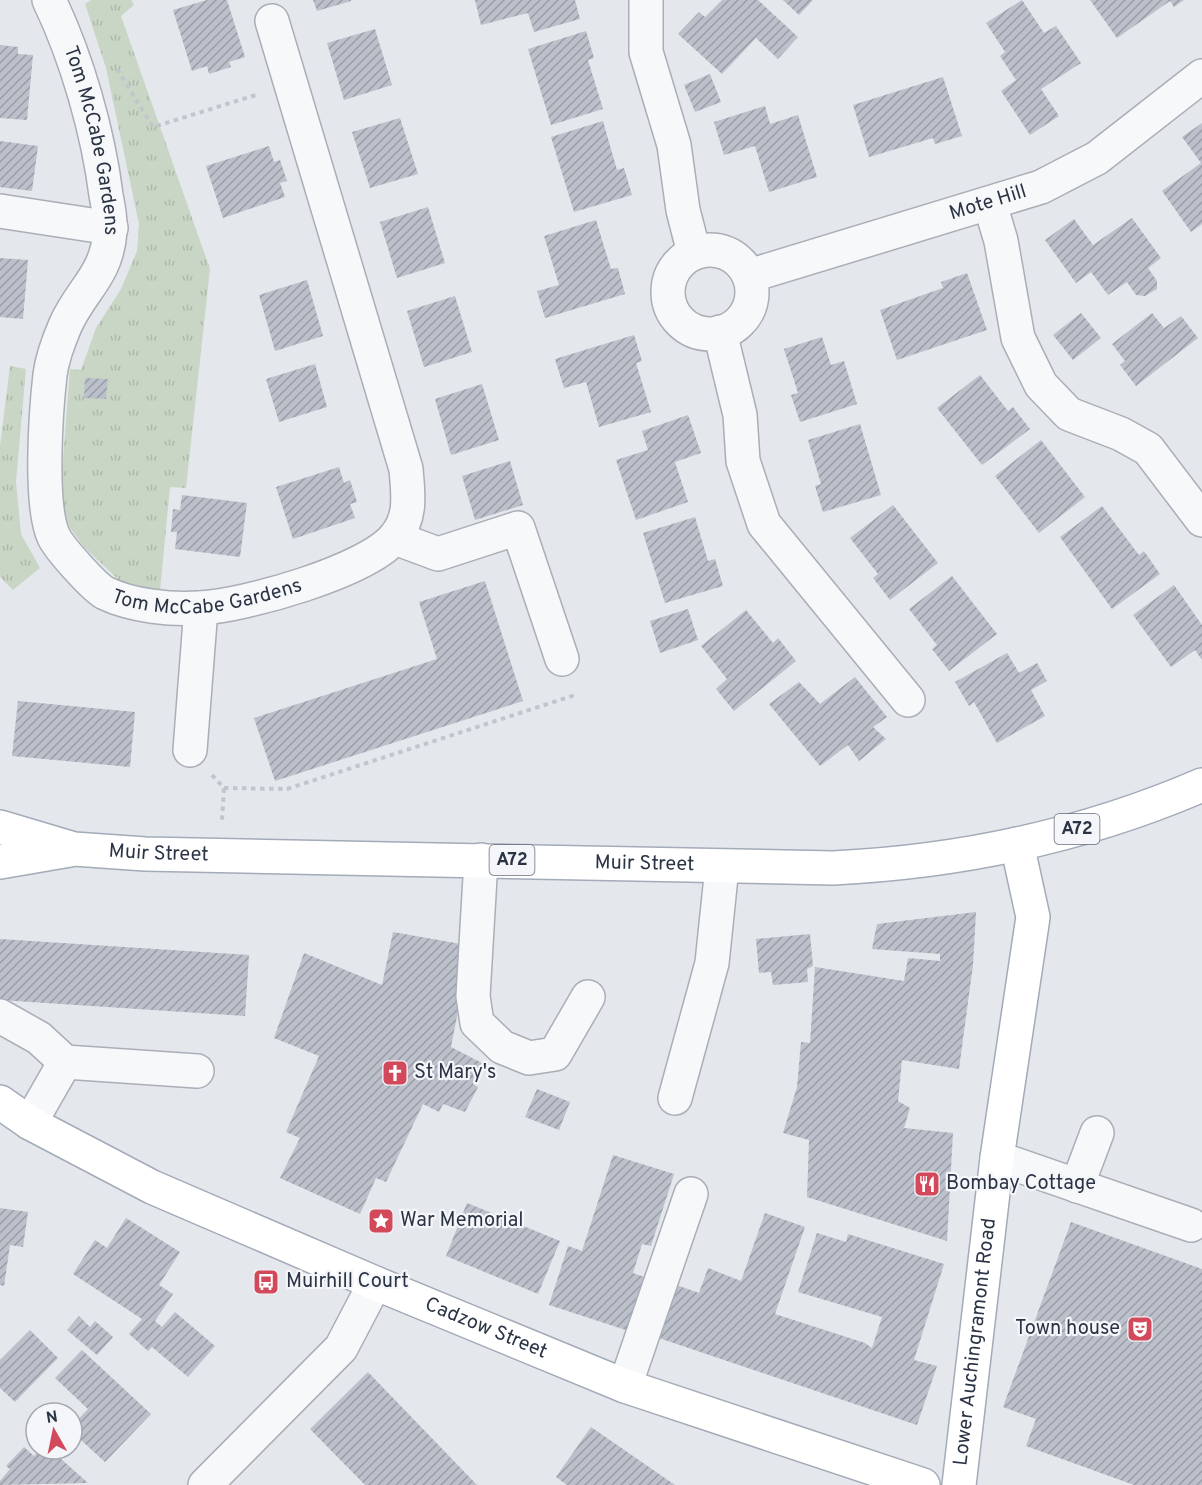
<svg xmlns="http://www.w3.org/2000/svg" width="1202" height="1485" font-family="Overpass,sans-serif">
  <defs>
    <pattern id="grass-tufts" width="24" height="20" patternUnits="userSpaceOnUse" patternTransform="scale(1.5)"><rect width="24" height="20" fill="#c9d6c5"/><path d="M3 7l-1-3M5 7V3M7 7l1-3M15 17l-1-3M17 17v-4M19 17l1-3" fill="none" stroke="#adb8ab"/></pattern>
    <pattern id="building-hatch" width="6" height="6" patternUnits="userSpaceOnUse" patternTransform="scale(1.5)"><rect width="6" height="6" fill="#bbc0ca"/><path d="M-1 1l2-2M0 6l6-6M5 7l2-2" fill="none" stroke="#989da6"/></pattern>
  </defs>
  <rect width="100%" height="100%" fill="#e4e7ec"/>
  <path fill="url(#grass-tufts)" d="M91 0H131L134 5 121 16 210 269 186 488 170 487 160 591 122 583 85 548 70 528 63 507 61 485 70 369 81 370 96 328 121 289 137 251 139 224 106 68 85 4Z
    M10 366 26 369 16 482 21 534 40 568 13 590 0 577V446Z"/>
  <path fill="url(#building-hatch)" d="M207 0H227L245 57 229 62 231 67 209 74 207 66 192 71 173 10Z
    M313 0H351V1L317 11Z
    M475 0H575L580 19 534 32 528 13 481 25Z
    M722 0H758L798 37 778 59 756 38 722 74 678 34 699 12 705 17Z
    M783 0H813L799 15Z
    M1022 0 1044 33 1056 26 1081 63 1041 89 1059 116 1030 135 1001 91 1016 80 1000 56 1005 52 986 23Z
    M1090 0H1184L1174 7 1170 1 1117 38Z
    M375 29 392 85 344 100 327 43Z
    M586 31 594 58 588 60 603 109 551 125 528 49Z
    M0 45 18 47V54L33 55 27 120 0 118Z
    M710 74 721 102 695 112 684 85Z
    M943 77 962 136 935 144 933 138 869 157 853 105Z
    M765 106 770 124 798 115 817 177 769 192 755 146 724 155 714 122Z
    M400 118 418 174 370 188 352 132Z
    M603 121 617 170 624 168 632 195 574 212 551 137Z
    M1202 123V224L1191 232 1162 191 1201 163 1182 137Z
    M0 141 38 146 32 191 0 187Z
    M269 146 274 162 280 160 287 181 280 183 285 197 223 218 206 166Z
    M428 207 445 263 397 278 380 222Z
    M1132 218 1161 258 1148 268 1157 281V289L1145 296 1136 295 1127 282 1108 295 1091 272 1076 283 1045 240 1074 219 1093 245Z
    M596 220 611 269 618 268 625 294 545 318 537 291 559 285 544 236Z
    M0 258 28 260 23 319 0 317Z
    M967 273 987 330 897 360 880 310 943 288 941 282Z
    M307 280 323 336 275 351 259 295Z
    M455 296 472 352 424 367 407 311Z
    M1081 313 1101 338 1073 360 1053 335Z
    M1152 313 1164 328 1181 316 1198 338 1136 386 1120 365 1125 361 1112 344Z
    M634 335 642 361 636 363 651 412 599 427 586 382 564 388 555 359Z
    M822 337 831 365 844 361 857 404 800 422 791 395 798 393 784 349Z
    M315 364 327 407 279 422 266 379Z
    M980 375 1008 411 1013 407 1030 429 982 465 937 408Z
    M85 378 108 379 106 399 84 398Z
    M482 384 499 440 451 455 435 399Z
    M688 415 701 453 675 462 688 502 636 520 616 460 648 450 642 431Z
    M860 424 881 495 823 512 815 486 821 484 808 440Z
    M1041 440 1085 497 1039 533 995 476Z
    M510 461 523 505 475 520 462 476Z
    M339 467 344 483 350 480 357 502 350 504 355 518 293 539 276 487Z
    M182 495 247 503 240 557 175 549 177 532H171L173 509 180 510Z
    M893 505 938 563 890 600 873 578 878 574 850 538Z
    M1102 506 1139 555 1144 551 1160 574 1112 609 1060 537Z
    M695 517 708 561 715 559 723 586 665 603 643 533Z
    M952 576 997 634 949 671 932 649 937 645 909 609Z
    M485 581 523 701 275 781 254 718 437 659 419 602Z
    M1174 585 1202 625V660L1195 650 1171 667 1133 615Z
    M688 609 698 640 660 653 650 621Z
    M746 610 773 643 778 638 796 661 734 711 716 689 727 679 701 646Z
    M1007 653 1019 673 1037 663 1047 681 1031 690 1045 716 997 743 974 702 969 706 955 682Z
    M855 677 887 717 873 727 886 739 859 761 848 745 820 766 769 704 799 682 820 704Z
    M18 701 135 712 130 767 12 756Z
    M976 912 973 965 959 1069 902 1060 898 1101 910 1108 904 1128 953 1133 947 1241 807 1197 809 1140 783 1133 797 1087 801 1042 810 1043 815 967 904 981 908 958 940 961V954L872 949 877 924Z
    M393 932 461 944 464 980 451 1047 482 1063 473 1084 478 1087 465 1112 443 1104 439 1112 423 1104 386 1182 376 1178 360 1214 280 1178 300 1138 286 1132 319 1056 274 1038 304 953 382 985Z
    M810 934 813 966 807 969 808 982 773 985 771 972 759 973 756 939Z
    M0 939 249 955 245 1016 0 1000Z
    M537 1089 570 1102 559 1130 525 1117Z
    M613 1155 674 1174 651 1246 642 1244 633 1273 653 1280 635 1333 549 1305 568 1246 582 1251Z
    M467 1203 560 1241 538 1294 446 1256Z
    M0 1208 28 1212 23 1247 10 1245 4 1286 0 1285Z
    M765 1213 805 1227 775 1314 865 1343 872 1348 882 1317 798 1292 817 1233 846 1242 848 1234 944 1264 914 1360 937 1366 917 1425 650 1335 668 1282 699 1293 708 1268 741 1281Z
    M126 1218 180 1252 159 1285 173 1294 155 1321 162 1327 175 1312 215 1346 188 1377 152 1347 148 1351 129 1334 142 1319 73 1274 95 1240 107 1248Z
    M1071 1222 1202 1269V1485H1134L1026 1446 1036 1419 1003 1407Z
    M79 1316 90 1327 95 1321 113 1337 97 1355 67 1330Z
    M30 1330 58 1358 15 1402 0 1388V1360Z
    M82 1350 151 1414 105 1462 72 1432V1426L88 1409 55 1378Z
    M368 1372 477 1485H365L310 1429Z
    M591 1427 675 1485H567L556 1477Z
    M24 1447 34 1456 40 1449H50L88 1483 0 1485V1481L10 1469 6 1466Z"/>
  <g fill="none" stroke-linecap="round" stroke-linejoin="round">
    <g stroke="#a9aeb7" stroke-width="36">
      <g id="minor">
        <path id="s1" d="M49 0C77 58 98 132 106 195 108 206 111 219 110 231 107 276 81 289 65 326 59 340 52 359 50 375 46 410 39 506 54 537 60 549 94 587 105 593 132 606 171 610 200 608 244 606 368 571 395 537 412 517 408 494 406 469L272 21"/>
        <path d="M646 0V52L674 145 683 210 694 253"/>
        <path d="M990 204 1001 241 1018 338 1041 385 1069 414 1121 434 1148 449 1202 520"/>
        <path d="M0 211 111 228"/>
        <circle cx="710" cy="292" r="42"/>
        <path id="s2" d="M749 276 1041 187 1097 158 1202 76"/>
        <path d="M720 332 740 415 743 461 764 524 908 700"/>
        <path d="M395 538 438 554 518 528 562 659"/>
        <path d="M190 750 201 608"/>
        <path d="M481 860 473 996 477 1023 502 1047 529 1058 555 1054 588 997"/>
        <path d="M0 1016 39 1038 65 1062 197 1071"/>
        <path d="M675 1098 712 963 722 867"/>
        <path d="M30 1123 65 1062"/>
        <path d="M997 1158 1191 1225"/>
        <path d="M1077 1186 1097 1133"/>
        <path d="M625 1386 691 1194"/>
        <path d="M205 1485 341 1348 375 1283"/>
      </g>
    </g>
    <g stroke="#a3abb8" stroke-width="36">
      <g id="major">
        <path id="s3" d="M0 827 74 849 145 854 833 868C959 862 1086 835 1202 785"/>
        <path d="M0 862 70 850"/>
        <path id="s4" d="M0 1102 30 1123 152 1187 375 1283 625 1386 923 1485"/>
        <path id="s5" d="M959 1485 997 1158 1033 917 1017 844"/>
      </g>
    </g>
    <path stroke="#c2c5cb" stroke-width="4" stroke-dasharray="4.5 4.5" stroke-linecap="butt" d="M117 69 153 127 256 95
      M212 775 224 788 222 820
      M224 788 287 789 572 696 571 691"/>
    <use href="#minor" stroke="#f7f8fa" stroke-width="33"/>
    <use href="#major" stroke="#fff" stroke-width="33"/>
  </g>
  <defs>
    <g id="church-square" transform="scale(1.35)"><rect x="-9" y="-9" width="18" height="18" rx="4" fill="#d1495b" stroke="#f4f6f9"/><path d="M-1.2-6h2.4v3.5h3.3v2.4h-3.3V6h-2.4V-.1h-3.3v-2.4h3.3Z" fill="#fff"/></g>
    <g id="restaurant-square" transform="scale(1.35)"><rect x="-9" y="-9" width="18" height="18" rx="4" fill="#d1495b" stroke="#f4f6f9"/><path d="M-5-6h1v4h1v-4h1v4h1v-4h1v5L-1.5 .5V6h-2V.5L-5-1ZM5-6V6H3V1.5H1.5Q1.5-4 5-6Z" fill="#fff"/></g>
    <g id="sight-square" transform="scale(1.35)"><rect x="-9" y="-9" width="18" height="18" rx="4" fill="#d1495b" stroke="#f4f6f9"/><path d="M0-6L1.8-2.2L6-1.7L2.9 1.2L3.7 5.4L0 3.3L-3.7 5.4L-2.9 1.2L-6-1.7L-1.8-2.2Z" fill="#fff"/></g>
    <g id="bus-square" transform="scale(1.35)"><rect x="-9" y="-9" width="18" height="18" rx="4" fill="#d1495b" stroke="#f4f6f9"/><path d="M-5-6H5V4H4V6H2V4H-2V6H-4V4H-5ZM-3.5-4V0h7V-4ZM-3.5 1.2v1.5H-2V1.2ZM2 1.2v1.5H3.5V1.2Z" fill="#fff"/></g>
    <g id="theatre-square" transform="scale(1.35)"><rect x="-9" y="-9" width="18" height="18" rx="4" fill="#d1495b" stroke="#f4f6f9"/><path d="M-5-5.5Q0-4 5-5.5V0Q5 5 0 6Q-5 5-5 0ZM-3.3-2.5H-1v1.5H-3.3ZM1-2.5H3.3v1.5H1ZM-2.8 1Q0 5.5 2.8 1Z" fill="#fff"/></g>
  </defs>
  <g fill-rule="evenodd">
    <use href="#church-square" x="395" y="1073"/>
    <use href="#restaurant-square" x="927" y="1184"/>
    <use href="#sight-square" x="381" y="1221"/>
    <use href="#bus-square" x="266" y="1282"/>
    <use href="#theatre-square" x="1140" y="1329"/>
  </g>
  <g text-anchor="middle" dominant-baseline="central" stroke-width="4.5" stroke-linejoin="round" paint-order="stroke">
    <g fill="#f4f6f9" stroke="#676e7b" stroke-width="1.5">
      <rect x="1054.5" y="814" width="45" height="30" rx="4.5"/>
      <rect x="489.5" y="845" width="45" height="30" rx="4.5"/>
    </g>
    <g font-size="18" font-weight="bold" fill="#2b3445">
      <text x="1077" y="829">A72</text>
      <text x="512" y="860">A72</text>
    </g>
    <g font-size="20" fill="#2b3445" stroke="#f4f6f9">
      <text stroke="none"><textPath href="#s1" startOffset="148">Tom McCabe Gardens</textPath></text>
      <text stroke="none"><textPath href="#s2" startOffset="250">Mote Hill</textPath></text>
      <text stroke="none"><textPath href="#s1" startOffset="742">Tom McCabe Gardens</textPath></text>
      <text stroke="none"><textPath href="#s3" startOffset="162">Muir Street</textPath></text>
      <text stroke="none"><textPath href="#s3" startOffset="648">Muir Street</textPath></text>
      <text stroke="none"><textPath href="#s4" startOffset="537">Cadzow Street</textPath></text>
      <text stroke="none"><textPath href="#s5" startOffset="144">Lower Auchingramont Road</textPath></text>
    </g>
    <g font-size="20" fill="#2b3445" stroke="#f4f6f9" text-anchor="start">
      <text x="414" y="1073">St Mary's</text>
      <text x="946" y="1184">Bombay Cottage</text>
      <text x="400" y="1221">War Memorial</text>
      <text x="286" y="1282">Muirhill Court</text>
      <text x="1120" y="1329" text-anchor="end">Town house</text>
    </g>
  </g>
  <g transform="translate(54 1431) rotate(351)"><circle r="28" fill="#f4f6f9" stroke="#a4a8b1" stroke-width="1.5"/>
  <path d="M0-4.5L10 22L0 15L-10 22Z" fill="#d1495b"/>
  <text y="-9" font-size="16" font-weight="bold" text-anchor="middle" fill="#2b3445">N</text>
  </g>
</svg>
